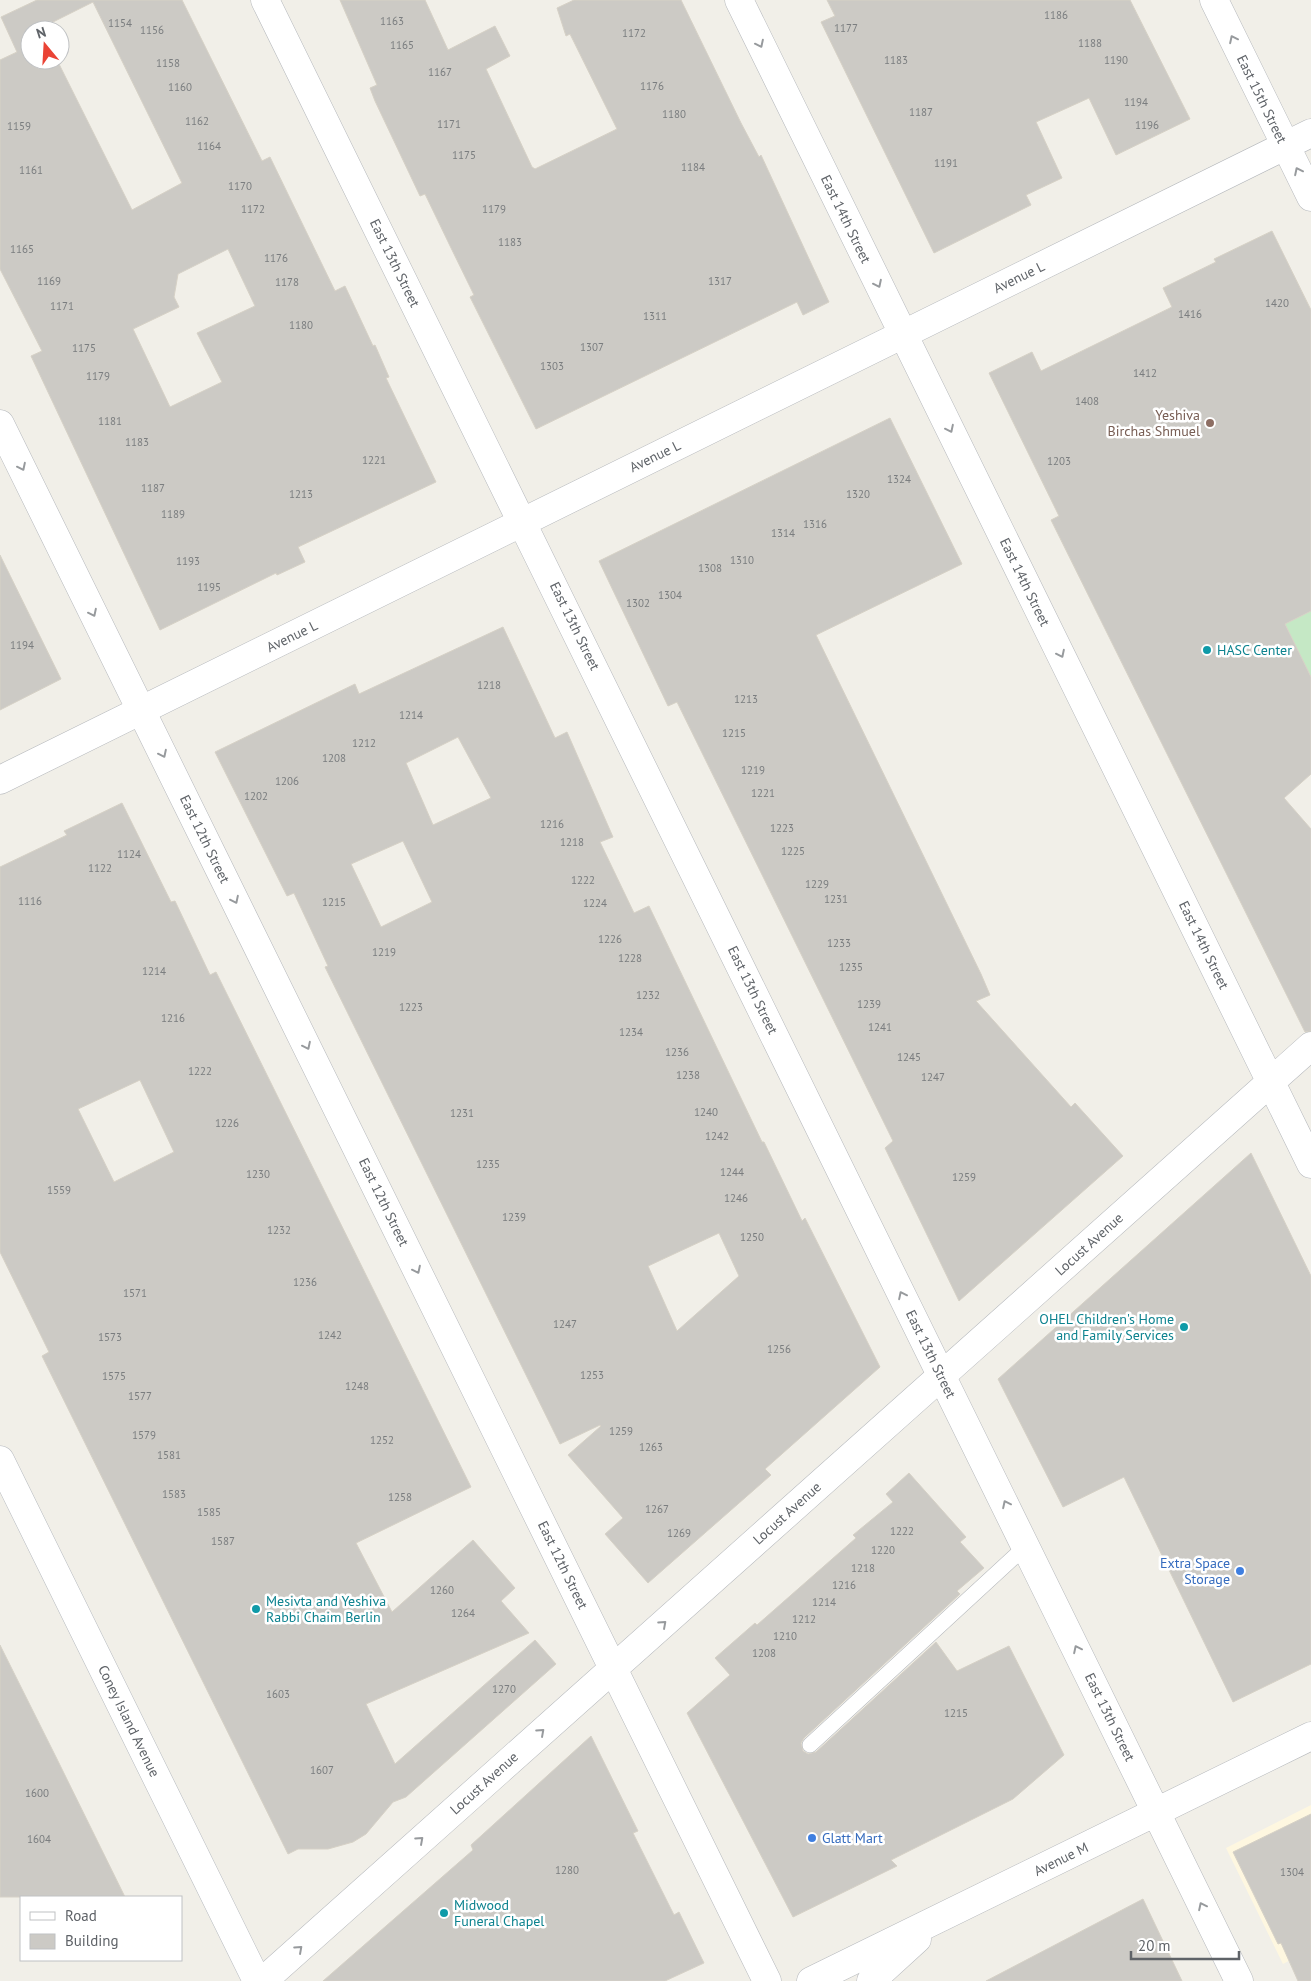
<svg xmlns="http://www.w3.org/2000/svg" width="1311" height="1981" font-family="'PT Sans',sans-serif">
  <rect width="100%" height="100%" fill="#f1efe8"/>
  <path fill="#fef7e0" d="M1311 1805V1949L1283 1964 1226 1848Z"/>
  <path fill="#c5e8c5" d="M1311 611V677L1285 624Z"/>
  <path fill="#cccac5" stroke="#d6d1c6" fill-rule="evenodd" d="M37 0H182L262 161 270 157 335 291 345 286 373 346 375 345 389 377 386 378 436 482 298 547 305 562 277 575 276 573 160 630 31 356 42 351 0 269V60L17 52 1 17ZM93 2 182 183 132 210 57 60H30V30H43L41 28ZM228 249 255 306 197 333 222 382 170 407 133 329 179 307 174 297 178 274Z
    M340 0H425L448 50 495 26 510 56 486 69 532 167 535 169 617 129 570 34 566 36 557 8 574 0H681L741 123 759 157 761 155 829 302 803 315 797 302 536 429 470 297 474 295 452 250 425 194 420 196 375 101 370 88 377 85Z
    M827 0H1130L1190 119 1116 155 1089 98 1036 122 1062 178 1026 195 1031 205 934 253 821 22 835 16Z
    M1272 231 1311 310V611L1285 624 1311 677V774L1284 798 1311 829V1031L1305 1032 1051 520 1059 516 989 373 1032 352 1041 371 1172 307 1163 288 1216 262 1214 259Z
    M890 418 962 564 816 635 981 974 990 995 976 1001 1071 1107 1075 1103 1123 1156 959 1301 885 1148 893 1141 677 702 668 706 599 561Z
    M0 555 61 679 0 710Z
    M503 627 555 738 567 732 613 837 600 842 634 913 649 906 762 1142H764L802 1221 805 1218 880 1367 765 1469 771 1475 648 1583 605 1534 623 1518 568 1455 601 1426 600 1425 560 1444 325 967 328 966 294 893 287 896 215 752 355 684 359 694ZM458 737 491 798 433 825 406 763ZM403 841 432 902 381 927 351 864ZM719 1233 739 1276 677 1331 648 1266Z
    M122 803 171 902 175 901 210 975 216 972 471 1487 356 1543 392 1612 473 1540 515 1588 501 1601 529 1633 366 1704 395 1764 535 1640 556 1664 406 1797 393 1802 366 1834 353 1842 328 1849H298L288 1854 42 1356 49 1352 0 1252V867L67 835 64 831ZM140 1080 174 1152 114 1182 78 1109Z
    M1251 1153 1311 1276V1664L1233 1702 1124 1477 1063 1507 998 1379Z
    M909 1473 966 1537 960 1542 984 1568 957 1591 960 1594 804 1738 801 1743 803 1751 808 1754 816 1752 936 1642 957 1671 1009 1646 1064 1755 1013 1799 891 1860 897 1866 793 1917 687 1713 730 1675 715 1658 755 1623 757 1625 856 1538 853 1535 893 1502 886 1494Z
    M0 1645 56 1757 125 1897H0Z
    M591 1736 638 1831 633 1833 674 1915 679 1912 704 1963 665 1981H323L473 1850 471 1845Z
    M1311 1814V1981H1298L1281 1943 1278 1944 1233 1852Z
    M1143 1899 1182 1981H986Z"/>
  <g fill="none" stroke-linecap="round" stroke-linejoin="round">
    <g stroke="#b5b8bc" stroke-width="16">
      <path id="service" d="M810 1745 1026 1546"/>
    </g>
    <g stroke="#b5b8bc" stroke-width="29">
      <path id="minor" d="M265 0 1239 1981
        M739 0 1311 1164
        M1214 0 1311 197
        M0 424 767 1981
        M0 780 1311 133
        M263 1981 1311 1046
        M811 1981 1311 1736
        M871 1981 917 1939"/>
    </g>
    <g stroke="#b6babf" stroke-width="29">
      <path id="secondary" d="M0 1460 257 1981"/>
    </g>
    <use href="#service" stroke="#fff" stroke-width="15"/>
    <use href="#minor" stroke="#fff" stroke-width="28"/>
    <use href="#secondary" stroke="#fff" stroke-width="28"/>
  </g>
  <defs><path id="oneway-chevron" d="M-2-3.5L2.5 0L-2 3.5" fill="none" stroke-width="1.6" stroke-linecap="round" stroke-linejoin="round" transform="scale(1.25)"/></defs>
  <g stroke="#979a9d">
    <use href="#oneway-chevron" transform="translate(1233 39) rotate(-116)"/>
    <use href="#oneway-chevron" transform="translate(760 44) rotate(64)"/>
    <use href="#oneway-chevron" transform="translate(1298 171) rotate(-116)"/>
    <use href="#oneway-chevron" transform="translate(878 284) rotate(64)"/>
    <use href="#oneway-chevron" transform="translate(950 429) rotate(64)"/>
    <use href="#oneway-chevron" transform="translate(22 467) rotate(64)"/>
    <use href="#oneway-chevron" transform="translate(93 613) rotate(64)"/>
    <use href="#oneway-chevron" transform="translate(1061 654) rotate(64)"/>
    <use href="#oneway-chevron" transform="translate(163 754) rotate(64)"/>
    <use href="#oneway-chevron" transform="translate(235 900) rotate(64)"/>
    <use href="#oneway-chevron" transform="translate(307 1046) rotate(64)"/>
    <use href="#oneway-chevron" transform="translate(417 1270) rotate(64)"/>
    <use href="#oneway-chevron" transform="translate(902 1295) rotate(-116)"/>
    <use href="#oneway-chevron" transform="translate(1006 1504) rotate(-116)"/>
    <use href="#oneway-chevron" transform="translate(663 1624) rotate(-42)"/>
    <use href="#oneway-chevron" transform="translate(1077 1649) rotate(-116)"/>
    <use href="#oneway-chevron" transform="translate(541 1732) rotate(-42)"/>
    <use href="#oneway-chevron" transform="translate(420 1840) rotate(-42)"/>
    <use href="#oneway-chevron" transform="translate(1202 1906) rotate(-116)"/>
    <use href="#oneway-chevron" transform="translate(299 1949) rotate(-42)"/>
  </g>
  <circle fill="#8d6e63" stroke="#fff" stroke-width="2" cx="1210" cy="423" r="5"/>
  <g fill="#0f9aa8" stroke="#fff" stroke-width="2">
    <circle cx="1207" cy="650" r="5"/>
    <circle cx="1184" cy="1327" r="5"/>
    <circle cx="256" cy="1609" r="5"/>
    <circle cx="444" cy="1913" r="5"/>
  </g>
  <g fill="#3f7fe0" stroke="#fff" stroke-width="2">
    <circle cx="1240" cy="1571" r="5"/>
    <circle cx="812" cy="1838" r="5"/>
  </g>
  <g text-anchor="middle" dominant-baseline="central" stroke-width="5" stroke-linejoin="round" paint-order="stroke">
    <g font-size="11" fill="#7a7d7f">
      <text x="1056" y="15">1186</text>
      <text x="392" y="21">1163</text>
      <text x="120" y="23">1154</text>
      <text x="846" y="28">1177</text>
      <text x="152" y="30">1156</text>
      <text x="634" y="33">1172</text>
      <text x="1090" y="43">1188</text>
      <text x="402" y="45">1165</text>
      <text x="896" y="60">1183</text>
      <text x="1116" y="60">1190</text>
      <text x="168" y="63">1158</text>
      <text x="440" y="72">1167</text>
      <text x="652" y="86">1176</text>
      <text x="180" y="87">1160</text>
      <text x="1136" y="102">1194</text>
      <text x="921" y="112">1187</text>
      <text x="674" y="114">1180</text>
      <text x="197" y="121">1162</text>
      <text x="449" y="124">1171</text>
      <text x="1147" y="125">1196</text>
      <text x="19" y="126">1159</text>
      <text x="209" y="146">1164</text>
      <text x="464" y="155">1175</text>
      <text x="946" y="163">1191</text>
      <text x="693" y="167">1184</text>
      <text x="31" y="170">1161</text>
      <text x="240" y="186">1170</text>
      <text x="253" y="209">1172</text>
      <text x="494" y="209">1179</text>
      <text x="510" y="242">1183</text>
      <text x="22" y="249">1165</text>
      <text x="276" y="258">1176</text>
      <text x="49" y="281">1169</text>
      <text x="720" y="281">1317</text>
      <text x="287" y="282">1178</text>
      <text x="1277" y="303">1420</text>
      <text x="62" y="306">1171</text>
      <text x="1190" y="314">1416</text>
      <text x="655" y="316">1311</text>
      <text x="301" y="325">1180</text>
      <text x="592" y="347">1307</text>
      <text x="84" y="348">1175</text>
      <text x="552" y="366">1303</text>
      <text x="1145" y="373">1412</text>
      <text x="98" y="376">1179</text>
      <text x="1087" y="401">1408</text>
      <text x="110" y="421">1181</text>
      <text x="137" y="442">1183</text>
      <text x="374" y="460">1221</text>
      <text x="1059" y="461">1203</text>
      <text x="899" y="479">1324</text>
      <text x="153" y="488">1187</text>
      <text x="301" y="494">1213</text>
      <text x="858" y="494">1320</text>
      <text x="173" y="514">1189</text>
      <text x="815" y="524">1316</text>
      <text x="783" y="533">1314</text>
      <text x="742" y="560">1310</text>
      <text x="188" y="561">1193</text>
      <text x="710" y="568">1308</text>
      <text x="209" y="587">1195</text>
      <text x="670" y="595">1304</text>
      <text x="638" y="603">1302</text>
      <text x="22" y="645">1194</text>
      <text x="489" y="685">1218</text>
      <text x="746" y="699">1213</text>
      <text x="411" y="715">1214</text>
      <text x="734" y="733">1215</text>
      <text x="364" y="743">1212</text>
      <text x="334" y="758">1208</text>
      <text x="753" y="770">1219</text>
      <text x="287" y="781">1206</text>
      <text x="763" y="793">1221</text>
      <text x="256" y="796">1202</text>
      <text x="552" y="824">1216</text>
      <text x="782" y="828">1223</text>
      <text x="572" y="842">1218</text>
      <text x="793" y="851">1225</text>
      <text x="129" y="854">1124</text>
      <text x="100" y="868">1122</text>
      <text x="583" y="880">1222</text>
      <text x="817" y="884">1229</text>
      <text x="836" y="899">1231</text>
      <text x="30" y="901">1116</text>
      <text x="334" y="902">1215</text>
      <text x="595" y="903">1224</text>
      <text x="610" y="939">1226</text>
      <text x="839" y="943">1233</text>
      <text x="384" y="952">1219</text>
      <text x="630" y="958">1228</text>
      <text x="851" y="967">1235</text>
      <text x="154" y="971">1214</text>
      <text x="648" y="995">1232</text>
      <text x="869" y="1004">1239</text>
      <text x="411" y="1007">1223</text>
      <text x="173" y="1018">1216</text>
      <text x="880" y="1027">1241</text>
      <text x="631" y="1032">1234</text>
      <text x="677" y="1052">1236</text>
      <text x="909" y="1057">1245</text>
      <text x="200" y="1071">1222</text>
      <text x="688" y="1075">1238</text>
      <text x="933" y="1077">1247</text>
      <text x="706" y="1112">1240</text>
      <text x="462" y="1113">1231</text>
      <text x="227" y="1123">1226</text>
      <text x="717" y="1136">1242</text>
      <text x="488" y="1164">1235</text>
      <text x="732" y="1172">1244</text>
      <text x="258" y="1174">1230</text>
      <text x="964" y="1177">1259</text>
      <text x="59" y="1190">1559</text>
      <text x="736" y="1198">1246</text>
      <text x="514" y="1217">1239</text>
      <text x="279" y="1230">1232</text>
      <text x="752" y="1237">1250</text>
      <text x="305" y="1282">1236</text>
      <text x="135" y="1293">1571</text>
      <text x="565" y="1324">1247</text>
      <text x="330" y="1335">1242</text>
      <text x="110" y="1337">1573</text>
      <text x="779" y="1349">1256</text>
      <text x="592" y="1375">1253</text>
      <text x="114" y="1376">1575</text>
      <text x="357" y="1386">1248</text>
      <text x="140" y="1396">1577</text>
      <text x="621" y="1431">1259</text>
      <text x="144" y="1435">1579</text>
      <text x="382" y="1440">1252</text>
      <text x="651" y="1447">1263</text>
      <text x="169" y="1455">1581</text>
      <text x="174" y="1494">1583</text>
      <text x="400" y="1497">1258</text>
      <text x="657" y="1509">1267</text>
      <text x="209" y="1512">1585</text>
      <text x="902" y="1531">1222</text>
      <text x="679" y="1533">1269</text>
      <text x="223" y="1541">1587</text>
      <text x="883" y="1550">1220</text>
      <text x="863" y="1568">1218</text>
      <text x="844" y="1585">1216</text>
      <text x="442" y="1590">1260</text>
      <text x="824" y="1602">1214</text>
      <text x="463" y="1613">1264</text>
      <text x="804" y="1619">1212</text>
      <text x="785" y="1636">1210</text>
      <text x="764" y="1653">1208</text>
      <text x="504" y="1689">1270</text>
      <text x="278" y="1694">1603</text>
      <text x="956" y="1713">1215</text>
      <text x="322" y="1770">1607</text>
      <text x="37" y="1793">1600</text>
      <text x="39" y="1839">1604</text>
      <text x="567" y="1870">1280</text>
      <text x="1292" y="1872">1304</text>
    </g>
    <g font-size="14" fill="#5f6368" stroke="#fff">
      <text transform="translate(1262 99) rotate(64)">East 15th Street</text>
      <text transform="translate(846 219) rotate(64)">East 14th Street</text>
      <text transform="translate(395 263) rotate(64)">East 13th Street</text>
      <text transform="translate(1019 277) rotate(-26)">Avenue L</text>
      <text transform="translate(655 456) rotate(-26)">Avenue L</text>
      <text transform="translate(1025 582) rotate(64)">East 14th Street</text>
      <text transform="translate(575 626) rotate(64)">East 13th Street</text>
      <text transform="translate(292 636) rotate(-26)">Avenue L</text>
      <text transform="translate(205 839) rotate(64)">East 12th Street</text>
      <text transform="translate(1204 945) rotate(64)">East 14th Street</text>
      <text transform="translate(753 990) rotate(64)">East 13th Street</text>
      <text transform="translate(384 1202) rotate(64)">East 12th Street</text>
      <text transform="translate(1089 1244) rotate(-42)">Locust Avenue</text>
      <text transform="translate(931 1354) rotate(64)">East 13th Street</text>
      <text transform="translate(787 1513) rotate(-42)">Locust Avenue</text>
      <text transform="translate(563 1565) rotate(64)">East 12th Street</text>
      <text transform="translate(1110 1717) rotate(64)">East 13th Street</text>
      <text transform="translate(129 1721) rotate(64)">Coney Island Avenue</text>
      <text transform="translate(484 1783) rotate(-42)">Locust Avenue</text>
      <text transform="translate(1061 1859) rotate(-26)">Avenue M</text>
    </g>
    <g font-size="14" fill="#785e54" stroke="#fff" text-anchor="end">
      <text x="1200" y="415">Yeshiva<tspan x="1200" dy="16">Birchas Shmuel</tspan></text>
    </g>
    <g font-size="14" fill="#0d838f" stroke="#fff" text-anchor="start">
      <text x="1217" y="650">HASC Center</text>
      <text x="1174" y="1319" text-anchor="end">OHEL Children's Home<tspan x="1174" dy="16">and Family Services</tspan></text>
      <text x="266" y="1601">Mesivta and Yeshiva<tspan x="266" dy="16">Rabbi Chaim Berlin</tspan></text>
      <text x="454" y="1905">Midwood<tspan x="454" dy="16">Funeral Chapel</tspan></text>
    </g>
    <g font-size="14" fill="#366cbe" stroke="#fff" text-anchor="end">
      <text x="1230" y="1563">Extra Space<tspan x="1230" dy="16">Storage</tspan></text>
      <text x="822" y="1838" text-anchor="start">Glatt Mart</text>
    </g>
  </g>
  <rect x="20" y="1896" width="162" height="65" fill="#ffffff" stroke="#bfc1c3"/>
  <rect x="30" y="1912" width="25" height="8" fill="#ffffff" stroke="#bfc1c3"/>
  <text x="65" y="1921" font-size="15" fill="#5f6368">Road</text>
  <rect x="30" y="1934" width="25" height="15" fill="#cccac5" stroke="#bfc1c3"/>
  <text x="65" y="1946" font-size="15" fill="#5f6368">Building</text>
  <g transform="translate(45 45) rotate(342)"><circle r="24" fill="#ffffff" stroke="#bfc1c3"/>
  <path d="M0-4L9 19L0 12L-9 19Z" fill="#ea4335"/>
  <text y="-8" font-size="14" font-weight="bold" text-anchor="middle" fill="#5f6368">N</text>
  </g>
  <path d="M1131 1951v8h108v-8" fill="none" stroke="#5f6368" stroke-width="2.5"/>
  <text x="1138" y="1951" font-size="15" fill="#5f6368" stroke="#ffffff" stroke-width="4" paint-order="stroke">20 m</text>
</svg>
